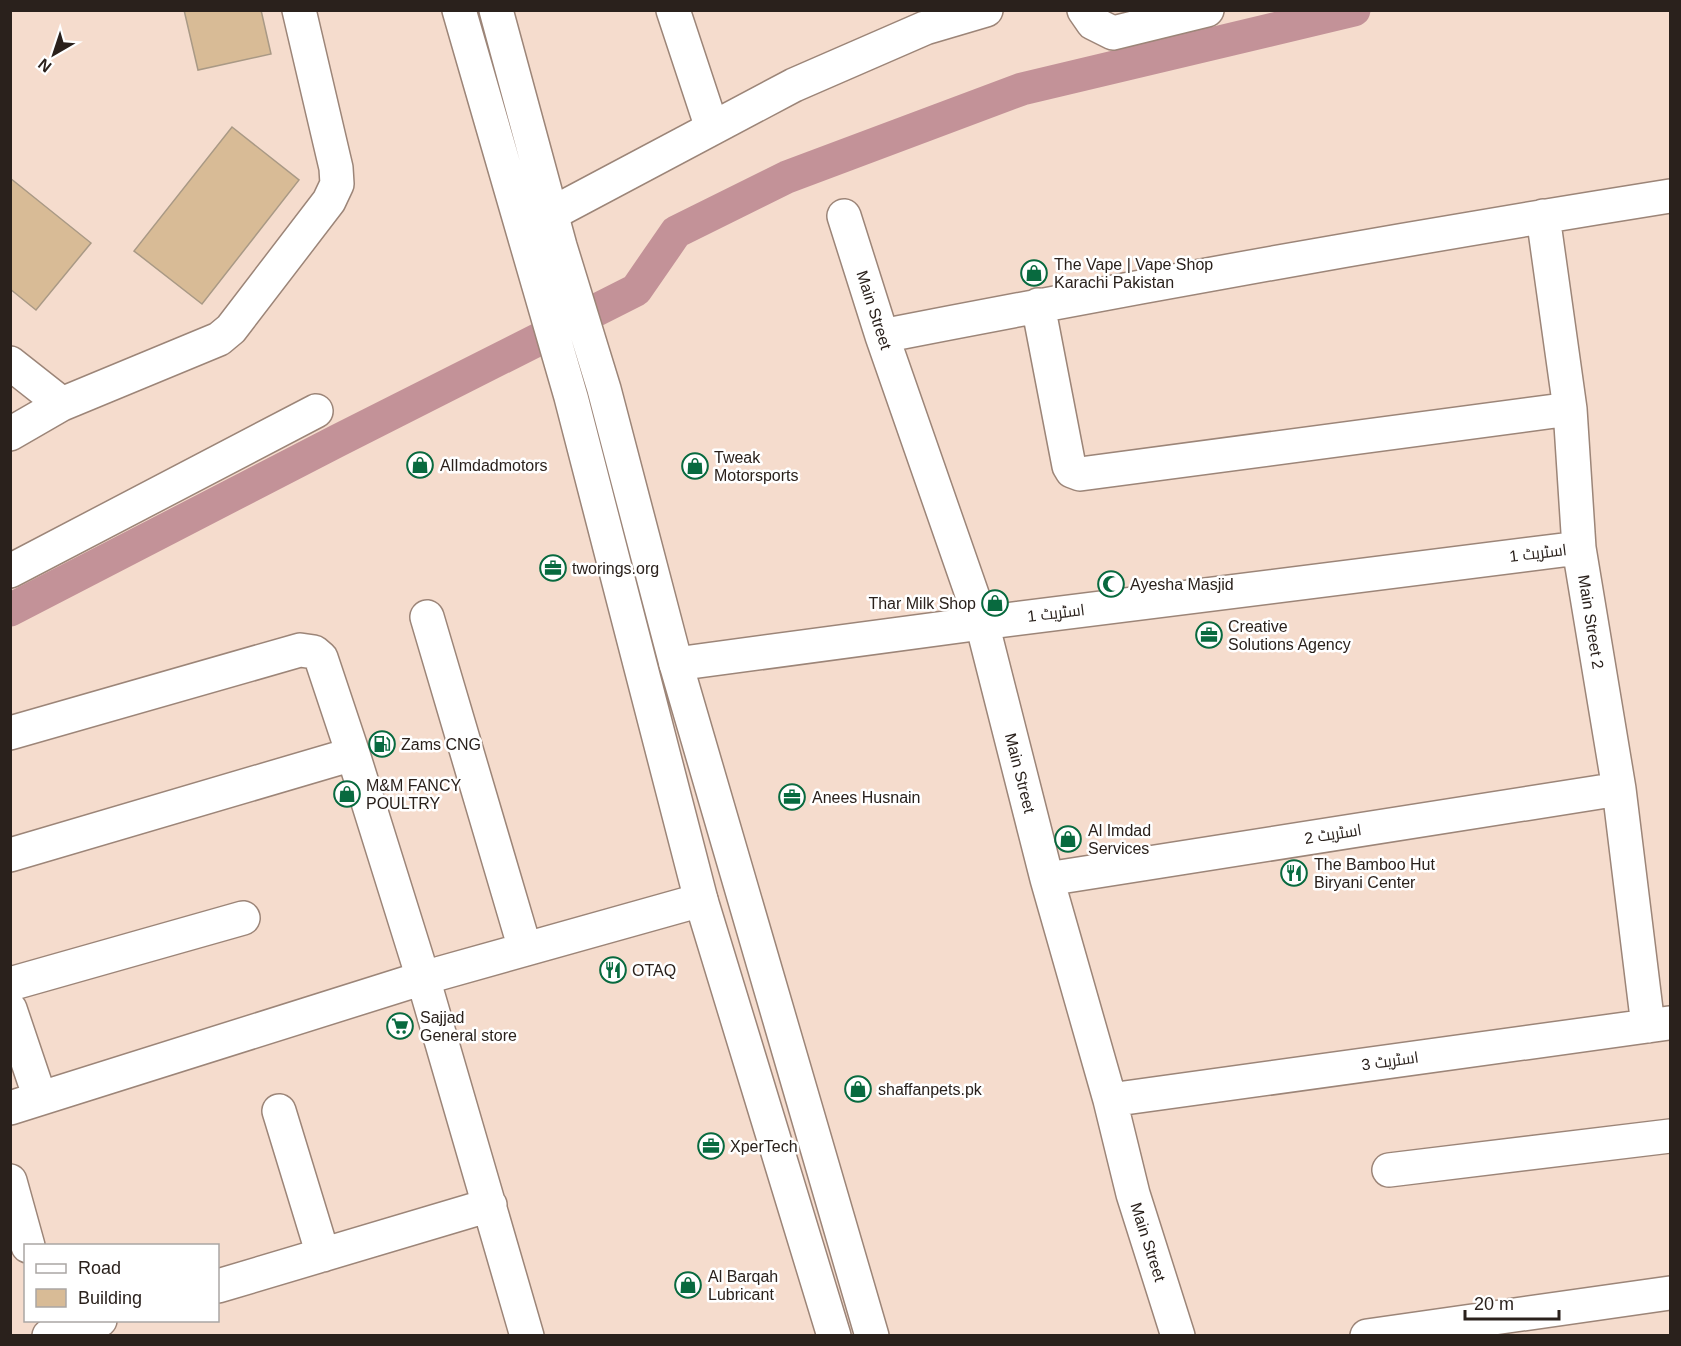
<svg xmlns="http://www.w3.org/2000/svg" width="1681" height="1346" font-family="Arial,Cairo,sans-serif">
  <rect width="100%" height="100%" fill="#f5dccd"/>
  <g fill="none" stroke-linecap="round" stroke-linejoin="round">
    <path stroke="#c39298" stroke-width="33" d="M10 610 337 441 636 290 676 232 787 177 1022 89 1354 10"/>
  </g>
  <path fill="#d8bb96" stroke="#a99985" stroke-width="1.5" d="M184 10H261L271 54 198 70Z
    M232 127 299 180 202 304 134 251Z
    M10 178 91 243 36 310 10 289Z"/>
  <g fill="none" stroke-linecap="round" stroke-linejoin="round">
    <g stroke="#9c8578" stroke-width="36">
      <path id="minor" d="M673 10 712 128
        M1084 10 1093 23 1113 33 1207 10
        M551 214 794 85 925 28 986 10
        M844 216 882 336 982 623 1047 879 1110 1100 1133 1194 1178 1336
        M1543 216 1570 409 1579 548 1619 789 1648 1026
        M1038 305 1069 466 1072 471 1080 474 1570 409
        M882 336C1144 285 1407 238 1670 196
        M10 363 62 404
        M10 434 62 404 219 339 231 329 329 201 337 184 336 168 299 10
        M10 571 316 411
        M427 617 525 949
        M676 664 982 623 1579 548
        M10 733 300 650 314 652 321 658 353 754 423 978 527 1336
        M10 855 353 754
        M1047 879 1619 789
        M10 984 243 918
        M10 1009 40 1098
        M1110 1100 1669 1023
        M10 1108 423 978 701 900
        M279 1111 323 1255
        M1389 1170 1670 1136
        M10 1181 28 1246
        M218 1286 490 1205
        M49 1336 100 1320
        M1367 1336 1670 1293"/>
    </g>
    <g stroke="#9c8578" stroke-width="36">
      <path id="tertiary" d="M459 10 571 397 701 900 834 1336
        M496 10 560 246 604 389 676 664 872 1336"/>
    </g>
    <use href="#minor" stroke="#fff" stroke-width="33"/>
    <use href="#tertiary" stroke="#fff" stroke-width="33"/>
  </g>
  <defs>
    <g id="shop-ring" transform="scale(1.35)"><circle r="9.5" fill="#fff" stroke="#086a3f" stroke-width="1.5"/><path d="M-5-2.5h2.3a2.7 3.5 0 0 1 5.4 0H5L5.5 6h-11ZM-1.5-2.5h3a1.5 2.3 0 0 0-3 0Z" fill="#086a3f"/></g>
    <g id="office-ring" transform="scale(1.35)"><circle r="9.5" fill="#fff" stroke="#086a3f" stroke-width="1.5"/><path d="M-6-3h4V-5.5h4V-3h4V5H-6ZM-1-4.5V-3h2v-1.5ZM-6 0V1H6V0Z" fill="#086a3f"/></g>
    <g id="mosque-ring" transform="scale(1.35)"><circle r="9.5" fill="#fff" stroke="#086a3f" stroke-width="1.5"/><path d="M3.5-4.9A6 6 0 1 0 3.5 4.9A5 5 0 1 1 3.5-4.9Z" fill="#086a3f"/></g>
    <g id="fuel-ring" transform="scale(1.35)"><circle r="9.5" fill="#fff" stroke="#086a3f" stroke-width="1.5"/><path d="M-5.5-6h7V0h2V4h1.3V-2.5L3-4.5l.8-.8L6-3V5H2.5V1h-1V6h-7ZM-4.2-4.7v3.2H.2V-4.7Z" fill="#086a3f"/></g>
    <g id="restaurant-ring" transform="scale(1.35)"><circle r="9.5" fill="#fff" stroke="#086a3f" stroke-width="1.5"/><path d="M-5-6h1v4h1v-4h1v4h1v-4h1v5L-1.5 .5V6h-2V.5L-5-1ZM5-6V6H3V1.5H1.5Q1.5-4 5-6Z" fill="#086a3f"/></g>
    <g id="supermarket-ring" transform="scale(1.35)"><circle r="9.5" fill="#fff" stroke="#086a3f" stroke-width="1.5"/><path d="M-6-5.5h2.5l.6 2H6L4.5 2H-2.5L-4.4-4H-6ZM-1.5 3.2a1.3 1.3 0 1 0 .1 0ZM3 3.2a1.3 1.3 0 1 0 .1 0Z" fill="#086a3f"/></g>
  </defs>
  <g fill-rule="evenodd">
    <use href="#shop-ring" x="1034" y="273"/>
    <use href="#shop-ring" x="420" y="465"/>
    <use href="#shop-ring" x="695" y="466"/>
    <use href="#office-ring" x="553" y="568"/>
    <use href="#mosque-ring" x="1111" y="584"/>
    <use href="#shop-ring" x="995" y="603"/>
    <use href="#office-ring" x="1209" y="635"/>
    <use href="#fuel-ring" x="382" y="744"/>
    <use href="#shop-ring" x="347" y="794"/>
    <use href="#office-ring" x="792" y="797"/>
    <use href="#shop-ring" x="1068" y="839"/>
    <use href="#restaurant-ring" x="1294" y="873"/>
    <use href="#restaurant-ring" x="613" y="970"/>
    <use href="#supermarket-ring" x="400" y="1026"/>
    <use href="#shop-ring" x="858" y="1089"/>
    <use href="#office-ring" x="711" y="1146"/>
    <use href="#shop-ring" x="688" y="1285"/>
  </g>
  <g text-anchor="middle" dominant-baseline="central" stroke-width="5" stroke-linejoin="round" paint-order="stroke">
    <g font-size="16" fill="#2a211c" stroke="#fff" text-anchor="start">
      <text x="1054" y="264">The Vape | Vape Shop<tspan x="1054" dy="18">Karachi Pakistan</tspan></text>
      <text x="714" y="457">Tweak<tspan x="714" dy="18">Motorsports</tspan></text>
      <text x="440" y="465">AlImdadmotors</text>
      <text x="572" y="568">tworings.org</text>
      <text x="1130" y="584">Ayesha Masjid</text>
      <text x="976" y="603" text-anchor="end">Thar Milk Shop</text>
      <text x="1228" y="626">Creative<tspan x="1228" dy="18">Solutions Agency</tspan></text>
      <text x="401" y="744">Zams CNG</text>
      <text x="366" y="785">M&amp;M FANCY<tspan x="366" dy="18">POULTRY</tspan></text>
      <text x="812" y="797">Anees Husnain</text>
      <text x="1088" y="830">Al Imdad<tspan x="1088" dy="18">Services</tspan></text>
      <text x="1314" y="864">The Bamboo Hut<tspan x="1314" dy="18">Biryani Center</tspan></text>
      <text x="632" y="970">OTAQ</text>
      <text x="420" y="1017">Sajjad<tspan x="420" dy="18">General store</tspan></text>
      <text x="878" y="1089">shaffanpets.pk</text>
      <text x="730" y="1146">XperTech</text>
      <text x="708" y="1276">Al Barqah<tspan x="708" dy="18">Lubricant</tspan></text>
    </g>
    <g font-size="16" fill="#2a211c" stroke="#fff">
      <text transform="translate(874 310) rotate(72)">Main Street</text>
      <text transform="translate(1538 553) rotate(-7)">اسٹریٹ 1</text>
      <text transform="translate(1056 613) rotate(-7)">اسٹریٹ 1</text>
      <text transform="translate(1591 622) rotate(81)">Main Street 2</text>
      <text transform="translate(1020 773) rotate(76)">Main Street</text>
      <text transform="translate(1333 834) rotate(-9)">اسٹریٹ 2</text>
      <text transform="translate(1390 1061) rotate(-8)">اسٹریٹ 3</text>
      <text transform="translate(1148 1242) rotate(72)">Main Street</text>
    </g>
  </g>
  <rect width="1681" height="1346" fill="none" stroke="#2a211c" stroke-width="24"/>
  <rect x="24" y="1244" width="195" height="78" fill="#ffffff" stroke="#aaa6a4" stroke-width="1.5"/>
  <rect x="36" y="1264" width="30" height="9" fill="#ffffff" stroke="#aaa6a4" stroke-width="1.5"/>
  <text x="78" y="1274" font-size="18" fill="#2a211c">Road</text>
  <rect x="36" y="1289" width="30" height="18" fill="#d8bb96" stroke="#aaa6a4" stroke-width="1.5"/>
  <text x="78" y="1304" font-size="18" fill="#2a211c">Building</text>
  <g transform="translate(54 54) rotate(219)" stroke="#ffffff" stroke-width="4.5" paint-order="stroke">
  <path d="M0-4.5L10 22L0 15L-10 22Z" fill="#2a211c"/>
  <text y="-9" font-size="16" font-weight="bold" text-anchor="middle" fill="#2a211c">N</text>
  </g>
  <path d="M1465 1310v9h94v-9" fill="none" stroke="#2a211c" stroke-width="3"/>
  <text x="1474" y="1310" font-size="18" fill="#2a211c" stroke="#ffffff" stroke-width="4.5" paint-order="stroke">20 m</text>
</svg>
